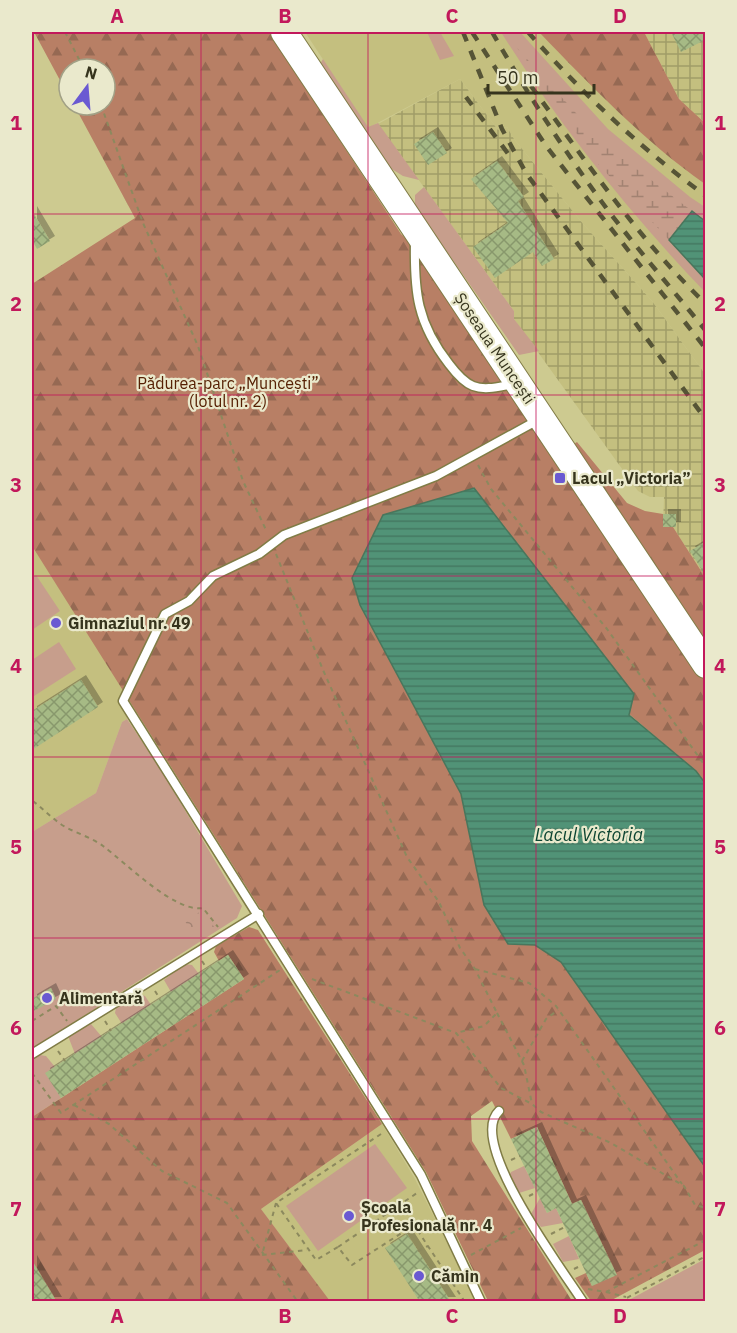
<svg xmlns="http://www.w3.org/2000/svg" width="737" height="1333" font-family="'IBM Plex Sans',sans-serif">
  <defs>
    <pattern id="industrial-grid" width="8" height="8" patternUnits="userSpaceOnUse" patternTransform="scale(1.5)"><rect width="8" height="8" fill="#c4bf7f"/><path d="M0 4h8M4 0v8" fill="none" stroke="#a09c67"/></pattern>
    <pattern id="forest-firs" width="22" height="20" patternUnits="userSpaceOnUse" patternTransform="scale(1.5)"><rect width="22" height="20" fill="#b87f65"/><path d="M5 1l3.5 6h-7zM16 11l3.5 6h-7z" fill="#966953"/></pattern>
    <pattern id="wetland-marsh" width="20" height="14" patternUnits="userSpaceOnUse" patternTransform="scale(1.5)"><rect width="20" height="14" fill="#c79e8c"/><path d="M1 5h8M5 5V1M11 12h8M15 12V8" fill="none" stroke="#a28272"/></pattern>
    <pattern id="park-crowns" width="20" height="18" patternUnits="userSpaceOnUse" patternTransform="scale(1.5)"><rect width="20" height="18" fill="#c79e8c"/><path d="M2 6a3 3 0 1 1 6 0M12 15a3 3 0 1 1 6 0" fill="none" stroke="#a28272"/></pattern>
    <pattern id="water-rules" width="6" height="5" patternUnits="userSpaceOnUse" patternTransform="scale(1.5)"><rect width="6" height="5" fill="#519377"/><path d="M0 2.5h6" fill="none" stroke="#447961"/></pattern>
    <pattern id="building-cross-hatch" width="8" height="8" patternUnits="userSpaceOnUse" patternTransform="scale(1.5)"><rect width="8" height="8" fill="#a6ba85"/><path d="M0 0l8 8M0 8l8-8" fill="none" stroke="#88986c"/></pattern>
    <filter id="shadow"><feDropShadow dx="5" dy="-5" stdDeviation="0" flood-color="#0004"/></filter>
  </defs>
  <rect width="100%" height="100%" fill="#cdca90"/>
  <path fill="#c4bf7f" d="M305 32H644L679 99 705 123V374L652 301 584 225 514 139 507 127 498 130 460 79 368 128Z
    M32 546 131 700 127 719 122 722 96 793 32 832Z
    M382 1124 415 1179 476 1301H330L261 1209Z"/>
  <path fill="url(#industrial-grid)" d="M644 32H705V123L679 99Z
    M460 79 498 130 507 127 514 139 584 225 652 301 705 374V577L673 527H663L664 497H650L638 491 514 319V311L378 124Z"/>
  <path fill="#c79e8c" d="M427 32H440L454 56 440 60Z
    M501 32H520L608 129 690 197 705 207V292C629 213 559 125 501 32Z
    M323 59 368 127 378 123 419 180 403 176 387 166 319 66Z
    M424 187 514 311V319L539 351 519 355 415 206V195Z
    M36 575 60 611 32 630V578Z
    M59 642 76 669 34 696 32 660Z
    M127 719 161 770 242 906 237 918 32 1049V832L96 793 122 722Z
    M184 964 192 965 199 974 171 992 164 980Z
    M137 993 145 996 151 1005 122 1024 115 1013 116 1008Z
    M91 1024 102 1037 75 1054 68 1036Z
    M40 1055 46 1056 55 1067 61 1098 32 1117V1060Z
    M375 1144 407 1188 318 1251 286 1206Z
    M524 1166 535 1188 519 1193 509 1176 511 1172Z
    M540 1198 547 1213 556 1208 563 1223 541 1227 531 1214Z
    M569 1236 579 1259 563 1262 553 1244Z
    M705 1259V1301H627Z"/>
  <path fill="url(#forest-firs)" d="M34 32H269L401 234 424 255 705 681V783L696 771 629 714 360 605 461 794 484 905 508 944 535 945 561 962 705 1167V1250L610 1301H591L575 1278 586 1273 592 1286 581 1200 572 1204 537 1127 511 1139 492 1101 471 1116 472 1141 572 1301H488L426 1172 32 546V284L135 218 74 105H105V69H69V97Z
    M539 32H644L679 99 705 123V184C644 141 591 86 539 32Z
    M577 442 627 503 645 511 663 514V527H673L705 577V643L571 446Z
    M249 927 258 930 382 1124 261 1209 330 1301 32 1302V1117L244 979 228 955 219 961 214 952 216 946Z"/>
  <path fill="url(#wetland-marsh)" d="M517 48 604 144 692 211 669 240 598 164Z"/>
  <path fill="url(#park-crowns)" d="M203 910 214 927 195 938 185 921Z"/>
  <path fill="url(#water-rules)" stroke="#49765c" stroke-width="1.5" d="M692 211 705 221V279L669 240Z
    M474 488 634 694 629 715 696 771 705 783V1167L561 962 535 945 508 944 484 905 461 794 360 605 352 578 383 515Z"/>
  <path fill="url(#building-cross-hatch)" filter="url(#shadow)" d="M671 32H705V40L681 52Z
    M433 132 447 153 428 165 414 144Z
    M497 161 524 197 518 201 554 259 542 266 533 252 495 278 473 247 508 223 471 179Z
    M32 211 50 241 37 249 32 240Z
    M663 514H676V527H663Z
    M705 542V575L690 551Z
    M81 680 98 707 32 750V711Z
    M228 955 244 979 61 1098 45 1073Z
    M51 988 56 999 32 1012V999Z
    M537 1127 572 1204 581 1200 617 1275 592 1286 556 1208 547 1213 511 1139Z
    M407 1234 451 1302H420L385 1248Z
    M32 1260 42 1277 57 1302H32Z"/>
  <g fill="none" stroke-linecap="round" stroke-linejoin="round">
    <g stroke="#807c46" stroke-width="11">
      <path id="service" d="M415 242C414 292 417 323 449 364 455 372 463 382 473 386 486 391 501 386 514 384
        M32 1054 259 914
        M499 1111C466 1142 562 1269 583 1302
        M481 1302 421 1175 123 701 165 614 189 601 213 576 259 554 284 535 436 476 538 420"/>
    </g>
    <g stroke="#807c46" stroke-width="28">
      <path id="primary" d="M284 32 706 665"/>
    </g>
    <path stroke="#8c895e" stroke-width="2" stroke-dasharray="4.5 4.5" stroke-linecap="butt" d="M65 32 84 69
      M101 105 143 223 198 346 243 481 267 532
      M478 465 491 489 607 629 706 767
      M276 554 323 670 407 857 439 902 460 948 475 969 497 1013 484 1026 456 1033
      M33 801C43 809 52 818 62 825 75 833 91 837 103 846 126 863 175 913 203 908L218 927
      M202 961 207 969
      M475 969 529 983 556 1006 682 1184
      M312 979 456 1033 501 1088 532 1104 541 1112 611 1143 684 1186 695 1205 706 1208
      M155 991 160 999
      M497 1013 524 1065 532 1104
      M32 1021 56 1006 67 1021
      M105 1021 111 1031
      M58 1051 65 1061
      M522 1061 546 1019 558 1010
      M32 1073 61 1113 280 970
      M74 1105 109 1124 162 1171 227 1203 298 1302
      M381 1134 276 1203 316 1260 338 1247 352 1265 414 1225 465 1302
      M511 1160 520 1156
      M529 1196 537 1192
      M276 1203 262 1255 307 1250
      M551 1234 565 1227
      M338 1247 417 1193
      M418 1251 428 1246
      M471 1255 521 1228
      M574 1269 582 1265
      M588 1289 606 1292 706 1240
      M606 1292 626 1297
      M619 1302 706 1256"/>
    <use href="#service" stroke="#fff" stroke-width="8"/>
    <use href="#primary" stroke="#fff" stroke-width="26"/>
    <path stroke="#565436" stroke-width="4.5" stroke-dasharray="10 10" stroke-linecap="butt" d="M463 32 502 129 526 173 701 413
      M472 32 546 146 706 349
      M492 32C527 93 565 152 607 209 639 251 673 290 706 331
      M528 32C581 92 640 148 706 196
      M531 86C585 160 639 240 706 304
      M466 97 509 155"/>
  </g>
  <path fill="none" stroke="#c2185b" stroke-width="1.5" stroke-opacity="0.55" d="M201 32V1302M368 32V1302M536 32V1302M32 214H706M32 395H706M32 576H706M32 757H706M32 938H706M32 1119H706"/>
  <g fill="#6a59d2" stroke="#eae9cc" stroke-width="2">
    <rect x="554" y="472" width="12" height="12" rx="3"/>
    <circle cx="56" cy="623" r="6"/>
    <circle cx="47" cy="998" r="6"/>
    <circle cx="349" cy="1216" r="6"/>
    <circle cx="419" cy="1276" r="6"/>
  </g>
  <g text-anchor="middle" dominant-baseline="central" stroke-width="4.5" stroke-linejoin="round" paint-order="stroke">
    <g font-size="16" fill="#36341d" stroke="#eae9cc">
      <text transform="translate(495 348) rotate(56)">Șoseaua Muncești</text>
    </g>
    <g font-size="16" fill="#562003" stroke="#eae9cc">
      <text x="228" y="383">Pădurea-parc „Muncești”<tspan x="228" dy="18">(lotul nr. 2)</tspan></text>
    </g>
    <g font-size="16" font-weight="bold" fill="#36341d" stroke="#eae9cc" text-anchor="start">
      <text x="572" y="478">Lacul „Victoria”</text>
      <text x="68" y="623">Gimnaziul nr. 49</text>
      <text x="59" y="998">Alimentară</text>
      <text x="361" y="1207">Școala<tspan x="361" dy="18">Profesională nr. 4</tspan></text>
      <text x="431" y="1276">Cămin</text>
    </g>
    <g font-size="18" font-style="italic" fill="#0d4532" stroke="#eae9cc">
      <text x="589" y="834">Lacul Victoria</text>
    </g>
  </g>
  <rect width="737" height="1333" fill="none" stroke="#eae9cc" stroke-width="66"/>
  <g transform="translate(87 87) rotate(16)"><circle r="28" fill="#eae9cc" stroke="#a2a186" stroke-width="1.5"/>
  <path d="M0-4.5L10 22L0 15L-10 22Z" fill="#6a59d2"/>
  <text y="-9" font-size="16" font-weight="bold" text-anchor="middle" fill="#36341d">N</text>
  </g>
  <path d="M488 84v9h106v-9" fill="none" stroke="#36341d" stroke-width="3"/>
  <text x="497" y="84" font-size="18" fill="#36341d" stroke="#eae9cc" stroke-width="4.5" paint-order="stroke">50 m</text>
  <rect x="33" y="33" width="671" height="1267" fill="none" stroke="#c2185b" stroke-width="2"/>
  <g font-size="20" text-anchor="middle" font-weight="bold" fill="#c2185b">
    <text x="117" y="23">A</text>
    <text x="285" y="23">B</text>
    <text x="452" y="23">C</text>
    <text x="620" y="23">D</text>
    <text x="16" y="130">1</text>
    <text x="720" y="130">1</text>
    <text x="16" y="311">2</text>
    <text x="720" y="311">2</text>
    <text x="16" y="492">3</text>
    <text x="720" y="492">3</text>
    <text x="16" y="673">4</text>
    <text x="720" y="673">4</text>
    <text x="16" y="854">5</text>
    <text x="720" y="854">5</text>
    <text x="16" y="1035">6</text>
    <text x="720" y="1035">6</text>
    <text x="16" y="1216">7</text>
    <text x="720" y="1216">7</text>
    <text x="117" y="1323">A</text>
    <text x="285" y="1323">B</text>
    <text x="452" y="1323">C</text>
    <text x="620" y="1323">D</text>
  </g>
</svg>
